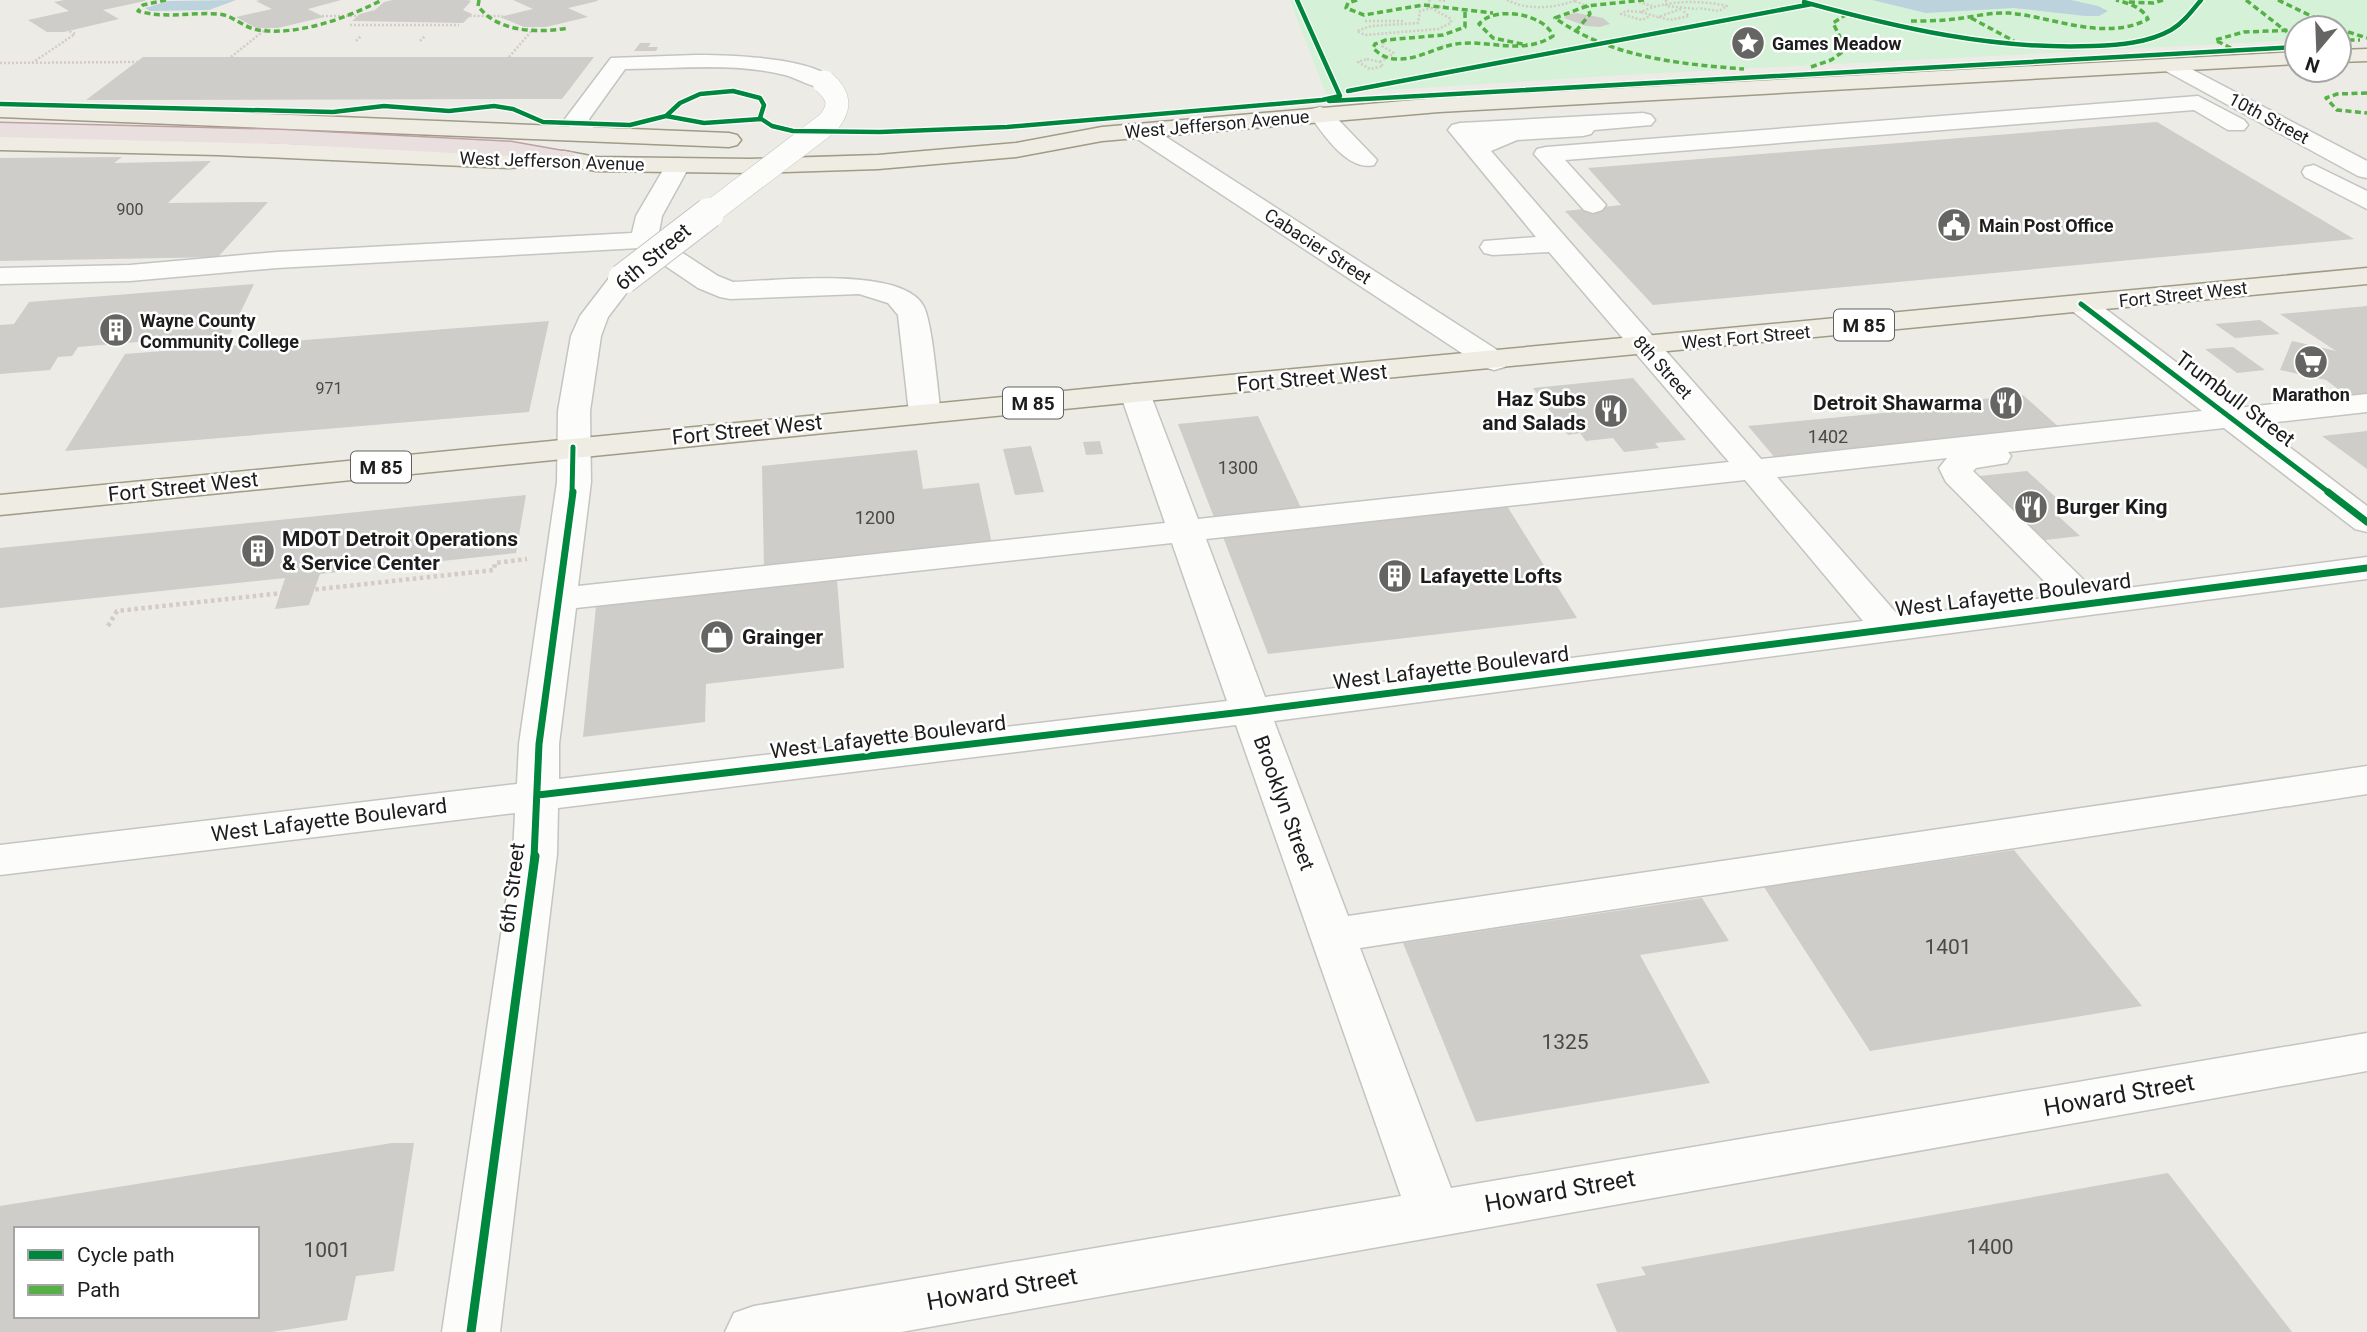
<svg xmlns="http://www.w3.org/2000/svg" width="2367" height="1332" font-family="Roboto,sans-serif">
  <rect width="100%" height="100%" fill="#ecebe6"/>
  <path fill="#d5f1d8" d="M1290 0H2367V38H2339V28H2297V40L1623 75 1326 94Z"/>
  <path fill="#bcd2dd" d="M236 0 209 10 150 11 145 8 169 1Z
    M1872 0H2071L2098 6 2108 11 2099 16H2085L2014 8 1926 13Z"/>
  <path fill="#cecdc9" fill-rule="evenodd" d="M64 0H145V1L103 10 119 19 64 32H47L28 20 69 11 54 2Z
    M341 0 308 9 324 17 278 28H256L236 17 272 9 256 1 260 0Z
    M393 0H467L471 1 463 10 472 14 463 23 352 21 360 14 375 10 384 2Z
    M513 0H597L598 1 568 8 588 17 546 27H524L500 17 533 9Z
    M1577 13 1603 18 1610 24 1600 27 1586 26 1564 18 1568 14Z
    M640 43H651L648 47H658L656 51H634Z
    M143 57H594L562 99 86 100Z
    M2157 122 2354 239 1653 305 1565 211 1621 205 1588 168Z
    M122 157 114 163 211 161 168 203 268 202 218 257 0 261V158Z
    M254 284 230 334 78 347 72 356 58 357 50 370 0 374V325L14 324 29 302Z
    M2367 306V396L2350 398 2326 380 2280 370 2292 341 2336 351 2280 314Z
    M2260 320 2280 334 2235 338 2215 324Z
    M549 321 529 412 65 451 125 354Z
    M2233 347 2265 370 2237 373 2205 349Z
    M1633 378 1686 440 1655 443 1659 448 1624 452 1613 438 1586 441 1580 433 1568 435 1533 388Z
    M2023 395 2061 429 1776 459 1748 426 1935 408 1931 404Z
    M1258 416 1302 510 1215 520 1178 424Z
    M2367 431V469L2322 436Z
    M1100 441 1103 454 1086 455 1083 442Z
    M1031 446 1044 492 1015 495 1003 449Z
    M917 450 923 489 979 483 992 544 764 569 762 466Z
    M2027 471 2061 502H2055L2065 512 2055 513 2080 536 2037 541 1970 477Z
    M526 495 516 553 320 574 309 605 275 609 285 578 0 608V548Z
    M1507 506 1577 618 1268 654 1223 537Z
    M837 580 844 668 706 684 705 722 583 737 596 606Z
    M2014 850 2142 1006 1870 1051 1764 887Z
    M1702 898 1729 941 1640 955 1710 1083 1476 1122 1403 943Z
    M392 1143H414L394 1271 356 1276 347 1320 272 1332H0V1206ZM16 1229H257V1316H16Z
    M2168 1173 2292 1332H1617L1596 1284 1646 1275 1641 1267Z"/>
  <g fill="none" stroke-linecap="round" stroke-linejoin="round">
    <g stroke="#c4c4c2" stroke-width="3">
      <path id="minor" d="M696 55C726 55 818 57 835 82L832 87C816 91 800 79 785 75 734 62 678 69 625 69L589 119 596 134 592 139H576L565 119 611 58Z
        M2172 59 2367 161V178L2358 176 2164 70 2161 65 2164 60Z
        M2198 96 2244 120 2248 125 2244 130H2228L2194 110 1565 160 1606 205 1602 210 1593 213 1584 210 1534 154 1537 149 1546 147Z
        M1320 107 1328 109 1377 160 1374 165C1348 172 1322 133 1309 114L1312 109Z
        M1643 113 1651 115 1655 120 1651 125 1594 130 1591 134 1583 136 1517 140 1491 151C1580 255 1671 356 1761 459L2202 411 2071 310 2067 304 2071 298 2081 296 2091 298 2237 408 2367 394V412L2259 424 2367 506V532L2355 529 2224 428 2008 452 2011 456 2007 463 1976 468 1973 471 2096 592 2367 557V579L1274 721 1348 916 2367 766V794L1360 948 1451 1188 2367 1033V1071L901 1332H725L734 1313 754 1306 1401 1196 1236 725 558 808 557 854 500 1332H442L513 854 515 813 0 875V845L517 784 519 744 557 482 558 411 571 336 580 316 613 273 623 271 633 273 637 279 608 317 601 336 590 411 591 482 578 586 1165 523 1120 393 1124 386 1135 384 1146 386 1150 393 1198 519 1729 462 1549 252 1493 255 1484 253 1480 247 1484 241 1536 237 1448 130 1452 125 1460 123ZM1947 458 1939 468 1946 482 2059 596 1899 616 1777 477ZM1745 480 1863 621 1265 697 1206 539ZM1172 543 1227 701 559 779V744L576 608Z
        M1141 124 1149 126 1505 355 1509 361 1505 367 1494 370 1483 367 1133 136 1129 131 1133 126Z
        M678 158 687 160 690 165 662 216 658 237 718 276 733 282C774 281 904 265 924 307 933 327 937 388 941 413L936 420 925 422 914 420 909 413 898 315 888 303 859 294 730 299 720 297 698 288 639 248 277 268 130 281 0 284V268L130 265 277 252 632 233 636 216 666 165 669 160Z
        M2314 165 2367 191V209L2305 177 2302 172 2305 167Z"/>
    </g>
    <g stroke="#a09b85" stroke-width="3">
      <path id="major" d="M2367 49V61L2339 62V50Z
        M2297 52V64L1439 112 1102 141 1016 157 878 169 750 173 596 171 564 165 508 168 218 155 0 150V136L218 141 508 154 564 151 596 157 750 159 878 155 1016 143 1102 127 1439 98Z
        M0 103 729 133 737 135 741 140 737 145 729 147 0 117Z
        M2367 268V284L1135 402 0 515V495L1135 384Z"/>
    </g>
    <g stroke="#bfa0a4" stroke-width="3">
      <path id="highway" d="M0 123 281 130 511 142 573 153 576 158 573 163 564 165 511 156 281 144 0 137Z"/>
    </g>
    <path stroke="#d5cac6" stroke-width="2.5" stroke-dasharray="2 2" stroke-linecap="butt" d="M1430 0 1428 3 1431 8
      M1439 0 1446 1
      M1507 0C1529 11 1554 8 1577 0
      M1666 0V6L1697 9
      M1575 1 1587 6
      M1639 2 1652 6
      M1431 8 1451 19V23L1438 29 1365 35 1357 31 1371 26 1418 23 1420 11Z
      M1431 8 1446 6
      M1681 9 1658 17 1641 12C1665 0 1701 0 1727 6L1719 11 1698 8
      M459 10 471 16H503
      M1641 12 1626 11 1621 14 1642 20 1650 16
      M322 16H360L381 11
      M1659 17 1670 20 1689 16 1682 10
      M1365 21H1404
      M350 25H459
      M1386 39 1382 46 1394 53
      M356 41 361 36
      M420 41 425 36
      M1442 46 1445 47
      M231 57 267 28
      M509 57 535 27
      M1367 59 1380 62 1383 66 1370 69 1358 62Z
      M1380 62 1394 53
      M0 63 137 62
      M32 63 75 34 69 31"/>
    <path stroke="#d5cac6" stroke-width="4.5" stroke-dasharray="3.5 3.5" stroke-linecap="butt" d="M108 626 117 611 494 570 495 563 527 559"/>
    <use href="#minor" fill="#fcfcfb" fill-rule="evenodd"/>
    <use href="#major" fill="#efece4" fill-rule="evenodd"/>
    <use href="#highway" fill="#e9dfdf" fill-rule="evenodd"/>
    <g stroke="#c4c4c2" stroke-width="24" stroke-linecap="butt">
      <path id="minor-bridge-far1" d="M707 215 828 123C841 107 840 96 824 82"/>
    </g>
    <g stroke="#c4c4c2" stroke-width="32" stroke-linecap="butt">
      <path id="minor-bridge" d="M623 279 709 213"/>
    </g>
    <use href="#minor-bridge-far1" stroke="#fcfcfb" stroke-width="23"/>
    <use href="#minor-bridge" stroke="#fcfcfb" stroke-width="30"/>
    <path stroke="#55b145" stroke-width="3.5" stroke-dasharray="6 3.5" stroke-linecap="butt" d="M166 0 143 5 138 11C165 19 191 12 218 14 233 15 244 28 258 30 298 36 347 18 382 0
      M479 0 478 6C498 33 538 33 569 28
      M1357 0 1348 3 1346 8 1364 15 1423 5 1493 13
      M1644 0 1587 6 1555 18C1610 57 1678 64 1744 69
      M2246 0 2287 32
      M2278 0 2336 28
      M2129 2 2153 3 2163 0
      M1465 12V27L1443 35 1386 40 1375 44 1373 48C1380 55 1387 59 1397 59 1418 60 1436 47 1456 44 1489 39 1522 56 1553 36 1545 14 1495 5 1479 24L1493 38 1527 45
      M1971 18 2014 41
      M1911 21C1925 21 1940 21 1955 19 1972 17 1992 12 2009 13 2053 17 2106 42 2148 19 2142 7 2128 3 2116 0
      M2339 29 2367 38
      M1576 31 1590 14 1587 6
      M2339 40H2360
      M2231 48 2215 40 2244 32 2297 30
      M1811 67 1831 60 1841 53 1842 41 1833 23 1847 14
      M2367 93 2337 94 2326 98 2337 110 2367 113"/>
    <g stroke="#fff" stroke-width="7">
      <path id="cycleway-far3" d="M1804 2C1899 28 1994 50 2093 46 2119 45 2148 43 2171 30 2183 23 2192 11 2201 0
        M1348 91 1812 4
        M1329 101 2297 47
        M0 104 333 112 384 106 449 111 494 106 513 109 543 122 630 125 666 116 680 103 700 94 733 91 760 98 764 105 760 118 772 126 793 131 880 132 1007 127 1322 100 1340 96 1297 0
        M666 116 704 123 761 119"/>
    </g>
    <g stroke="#fff" stroke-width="9">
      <path id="cycleway-far2" d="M2081 304 2331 494
        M572 494 573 447"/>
    </g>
    <g stroke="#fff" stroke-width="11">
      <path id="cycleway-far1" d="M2328 492 2367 522
        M538 795 1251 711 2367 568
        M534 858 539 744 573 492"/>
    </g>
    <g stroke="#fff" stroke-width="13">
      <path id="cycleway" d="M471 1332 535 856"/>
    </g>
    <use href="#cycleway-far3" stroke="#00873e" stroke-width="4.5"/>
    <use href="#cycleway-far2" stroke="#00873e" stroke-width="5"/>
    <use href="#cycleway-far1" stroke="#00873e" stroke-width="7"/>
    <use href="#cycleway" stroke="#00873e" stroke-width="9"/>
  </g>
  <defs>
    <g id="sight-disc" transform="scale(1.75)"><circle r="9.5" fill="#656563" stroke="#fff"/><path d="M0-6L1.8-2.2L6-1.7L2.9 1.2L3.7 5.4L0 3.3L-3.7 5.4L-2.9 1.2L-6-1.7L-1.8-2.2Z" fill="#fff"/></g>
    <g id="civic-disc" transform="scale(1.75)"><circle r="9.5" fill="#656563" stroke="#fff"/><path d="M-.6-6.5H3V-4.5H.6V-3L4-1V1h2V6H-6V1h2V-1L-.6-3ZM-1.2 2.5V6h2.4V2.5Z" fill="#fff"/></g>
    <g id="building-disc" transform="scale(1.75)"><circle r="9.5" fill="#656563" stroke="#fff"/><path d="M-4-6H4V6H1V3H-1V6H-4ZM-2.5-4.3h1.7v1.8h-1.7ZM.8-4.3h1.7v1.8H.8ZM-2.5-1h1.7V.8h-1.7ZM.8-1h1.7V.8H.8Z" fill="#fff"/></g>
    <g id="supermarket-disc" transform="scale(1.75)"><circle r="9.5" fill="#656563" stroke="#fff"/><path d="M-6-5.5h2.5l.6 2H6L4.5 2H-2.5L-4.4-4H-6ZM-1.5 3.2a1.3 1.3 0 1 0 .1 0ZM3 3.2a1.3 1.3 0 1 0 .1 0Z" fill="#fff"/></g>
    <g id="restaurant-disc" transform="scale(1.75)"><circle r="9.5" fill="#656563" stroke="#fff"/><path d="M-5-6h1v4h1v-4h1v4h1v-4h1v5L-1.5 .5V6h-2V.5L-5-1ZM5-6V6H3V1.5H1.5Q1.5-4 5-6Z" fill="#fff"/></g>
    <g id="shop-disc" transform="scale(1.75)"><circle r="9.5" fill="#656563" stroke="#fff"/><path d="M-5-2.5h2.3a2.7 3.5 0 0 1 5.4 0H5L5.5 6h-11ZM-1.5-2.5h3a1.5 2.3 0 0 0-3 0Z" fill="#fff"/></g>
  </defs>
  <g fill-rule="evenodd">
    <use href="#sight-disc" x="1748" y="43"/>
    <use href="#civic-disc" x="1954" y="225"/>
    <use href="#building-disc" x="116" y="330"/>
    <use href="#supermarket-disc" x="2311" y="362"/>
    <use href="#restaurant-disc" x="2006" y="403"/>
    <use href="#restaurant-disc" x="1611" y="411"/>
    <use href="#restaurant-disc" x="2031" y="507"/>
    <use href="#building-disc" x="258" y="551"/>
    <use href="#building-disc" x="1395" y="576"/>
    <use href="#shop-disc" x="717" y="637"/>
  </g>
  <g text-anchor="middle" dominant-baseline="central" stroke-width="5" stroke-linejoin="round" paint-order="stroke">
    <g font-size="16" fill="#494948">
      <text x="130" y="209">900</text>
      <text x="329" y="388">971</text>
    </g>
    <g font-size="18" font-weight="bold" fill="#1d1d1d" stroke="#fff" text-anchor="start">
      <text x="1772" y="43">Games Meadow</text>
      <text x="1979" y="225">Main Post Office</text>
      <text x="140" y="320">Wayne County<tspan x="140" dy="21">Community College</tspan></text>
      <text x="2311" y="394" text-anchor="middle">Marathon</text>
    </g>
    <g font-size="18" fill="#1d1d1d" stroke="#fff">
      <text transform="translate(2269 118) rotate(28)">10th Street</text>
      <text transform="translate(1217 124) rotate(-5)">West Jefferson Avenue</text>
      <text transform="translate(552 161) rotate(2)">West Jefferson Avenue</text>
      <text transform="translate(1318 246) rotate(33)">Cabacier Street</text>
      <text transform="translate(2183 294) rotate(-6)">Fort Street West</text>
      <text transform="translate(1746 337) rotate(-5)">West Fort Street</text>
      <text transform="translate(1663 367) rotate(48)">8th Street</text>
    </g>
    <g font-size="18" fill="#494948">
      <text x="1828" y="436">1402</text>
      <text x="1238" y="467">1300</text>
      <text x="875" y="517">1200</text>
    </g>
    <g fill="#fff" stroke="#616161" stroke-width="2">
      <rect x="1834" y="309.5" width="60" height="31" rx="5"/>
      <rect x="1003" y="387.5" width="60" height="31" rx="5"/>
      <rect x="351" y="451.5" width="60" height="31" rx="5"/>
    </g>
    <g font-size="19" font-weight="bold" fill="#1d1d1d">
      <text x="1864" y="325">M 85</text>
      <text x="1033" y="403">M 85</text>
      <text x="381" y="467">M 85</text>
    </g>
    <g font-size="21" fill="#1d1d1d" stroke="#fff">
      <text transform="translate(653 257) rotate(-40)">6th Street</text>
      <text transform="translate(1312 378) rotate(-5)">Fort Street West</text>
      <text transform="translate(2235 399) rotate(37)">Trumbull Street</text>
      <text transform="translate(747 430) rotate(-6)">Fort Street West</text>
      <text transform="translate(183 487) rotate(-6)">Fort Street West</text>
      <text transform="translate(2013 595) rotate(-7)">West Lafayette Boulevard</text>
      <text transform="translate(1451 668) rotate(-7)">West Lafayette Boulevard</text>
      <text transform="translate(888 737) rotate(-7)">West Lafayette Boulevard</text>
      <text transform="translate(1284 803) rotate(70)">Brooklyn Street</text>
      <text transform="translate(329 820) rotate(-7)">West Lafayette Boulevard</text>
      <text transform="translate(512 888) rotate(-83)">6th Street</text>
    </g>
    <g font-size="21" font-weight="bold" fill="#1d1d1d" stroke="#fff" text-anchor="start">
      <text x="1586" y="399" text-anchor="end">Haz Subs<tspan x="1586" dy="24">and Salads</tspan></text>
      <text x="1982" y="403" text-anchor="end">Detroit Shawarma</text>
      <text x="2056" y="507">Burger King</text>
      <text x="282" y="539">MDOT Detroit Operations<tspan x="282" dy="24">&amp; Service Center</tspan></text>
      <text x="1420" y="576">Lafayette Lofts</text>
      <text x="742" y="637">Grainger</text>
    </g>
    <g font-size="21" fill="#494948">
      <text x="1948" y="947">1401</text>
      <text x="1565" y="1042">1325</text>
      <text x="1990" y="1247">1400</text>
      <text x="327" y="1250">1001</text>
    </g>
    <g font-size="24" fill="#1d1d1d" stroke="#fff">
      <text transform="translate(2119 1095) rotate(-10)">Howard Street</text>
      <text transform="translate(1560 1191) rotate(-10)">Howard Street</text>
      <text transform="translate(1002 1289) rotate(-10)">Howard Street</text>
    </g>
  </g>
  <rect x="14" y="1227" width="245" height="91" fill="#ffffff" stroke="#a5a5a5" stroke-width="2"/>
  <rect x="28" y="1250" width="35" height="10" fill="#00873e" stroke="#a5a5a5" stroke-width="2"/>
  <text x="77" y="1262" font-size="21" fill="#1d1d1d">Cycle path</text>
  <rect x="28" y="1285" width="35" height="10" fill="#55b145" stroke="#a5a5a5" stroke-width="2"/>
  <text x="77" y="1297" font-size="21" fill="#1d1d1d">Path</text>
  <g transform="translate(2318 49) rotate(199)"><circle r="33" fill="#ffffff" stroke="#a5a5a5" stroke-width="2"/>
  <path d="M0-5L12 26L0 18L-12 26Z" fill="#656563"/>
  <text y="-10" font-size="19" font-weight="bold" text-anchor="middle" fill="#1d1d1d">N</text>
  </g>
</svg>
